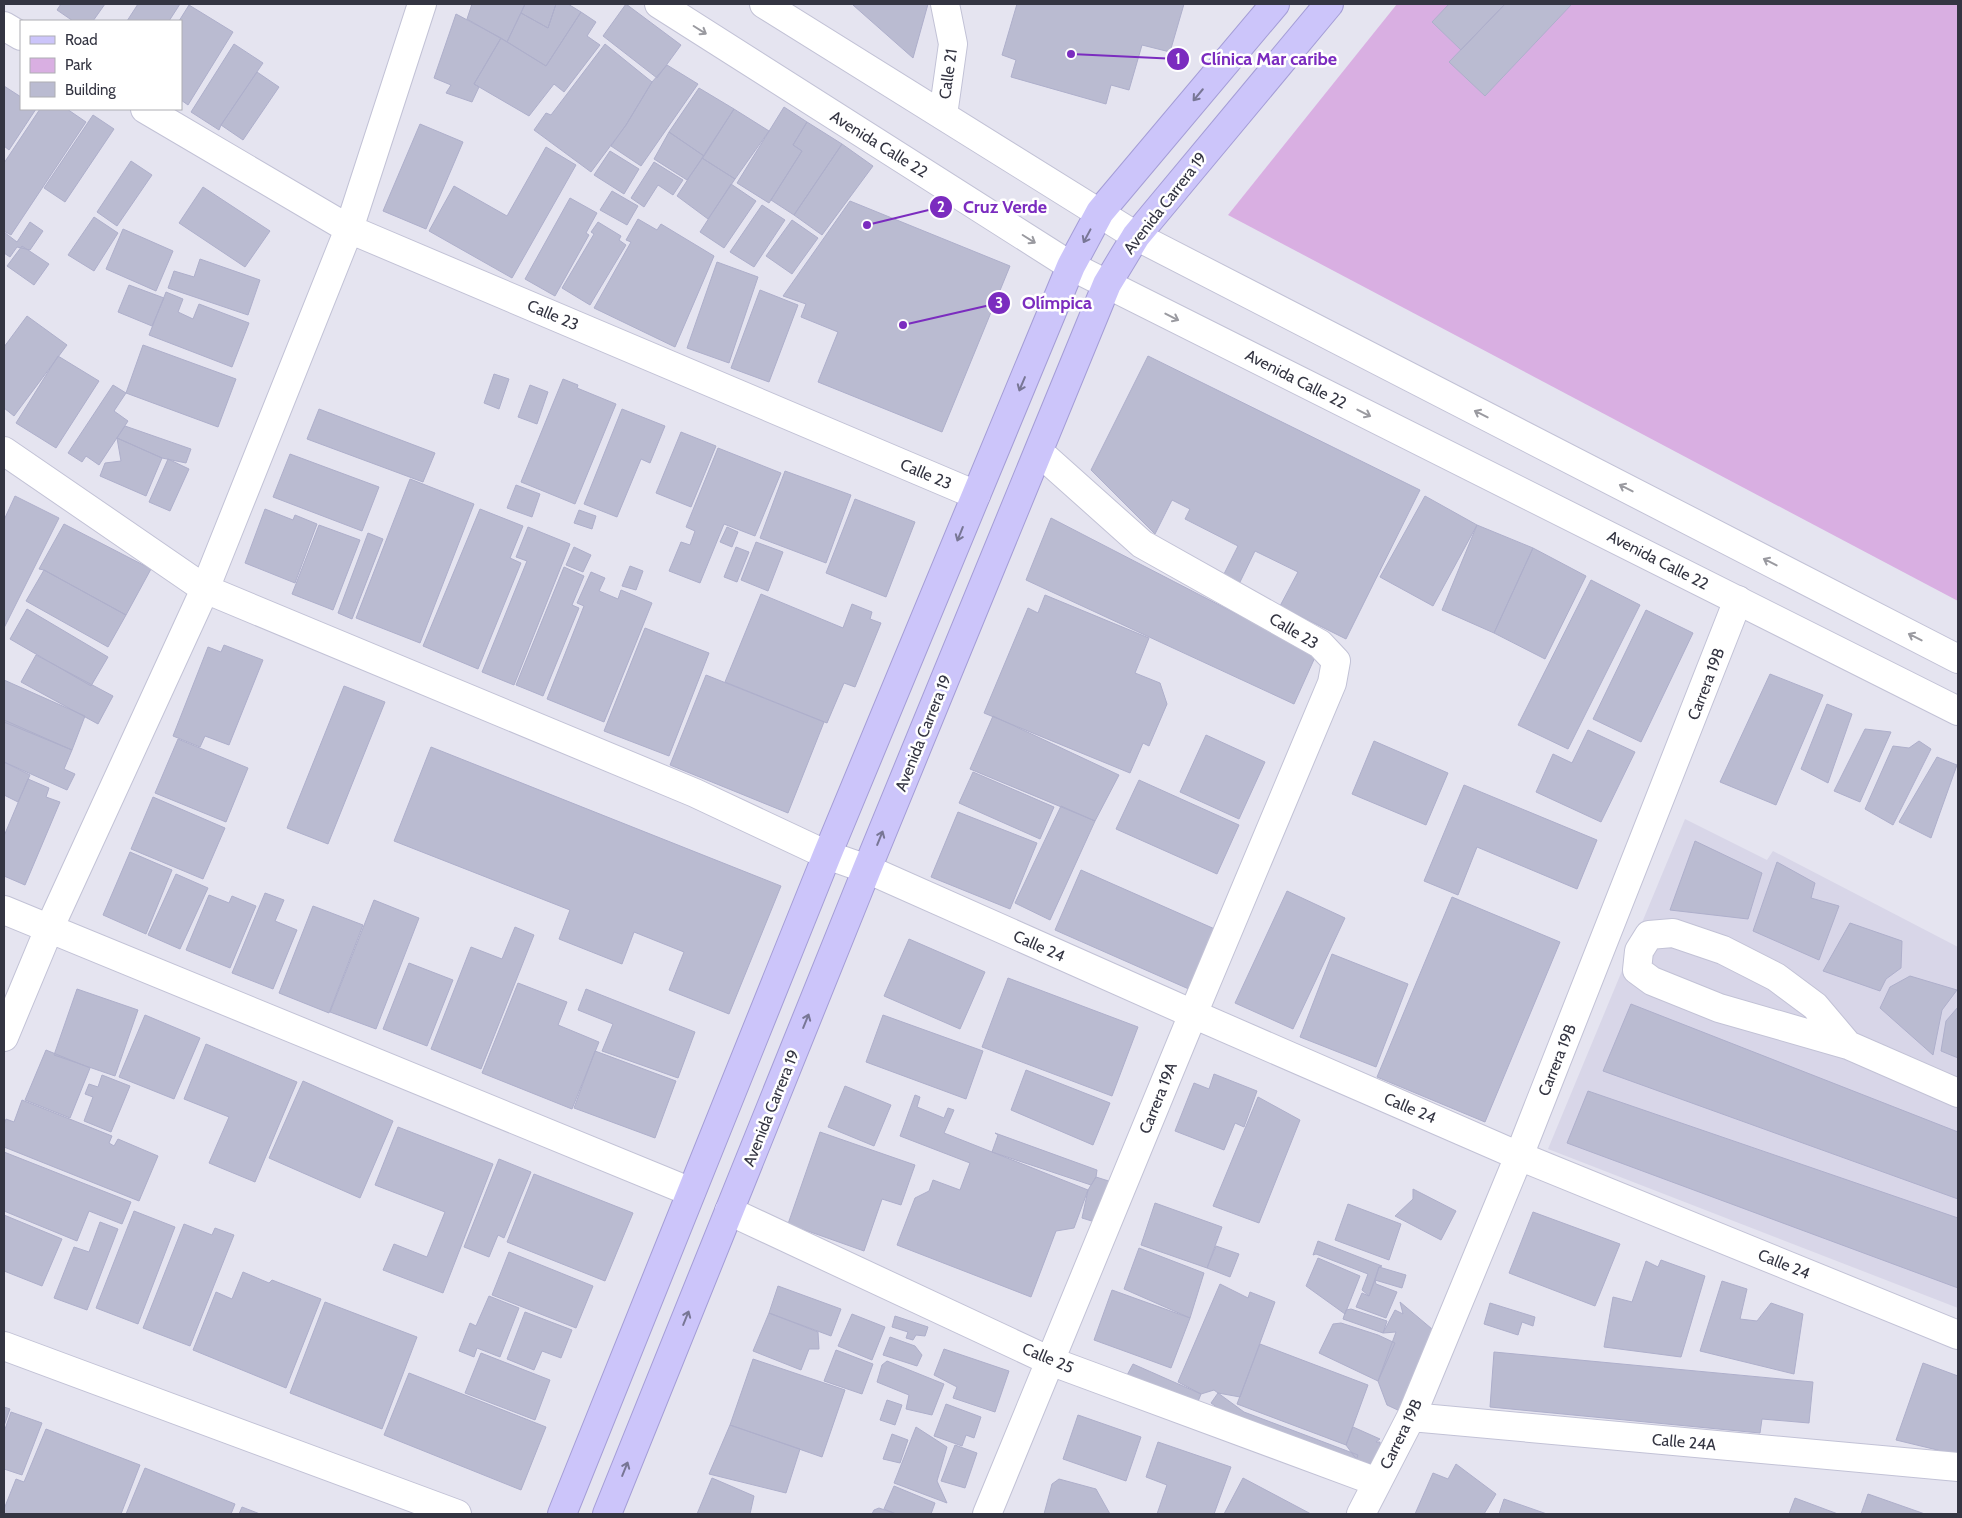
<svg xmlns="http://www.w3.org/2000/svg" width="1962" height="1518" font-family="Cabin,sans-serif">
  <rect width="100%" height="100%" fill="#e5e4f0"/>
  <path fill="#d8d6e8" d="M1685 819 1767 860 1773 851 1958 947V1308L1548 1149Z"/>
  <path fill="#d9afe2" d="M1397 4H1958V601L1228 215Z"/>
  <path fill="#babbd1" stroke="#aeafcb" d="M61 4H105L93 21H73L57 10Z
    M138 4H180L169 21H127Z
    M472 4H525L507 42 467 19Z
    M525 4H556L548 28 521 13Z
    M556 4H568L581 12 546 66 507 42 521 13 548 28Z
    M626 4 681 45 657 78 603 36Z
    M854 4H928L913 58 853 5Z
    M1017 4H1184L1170 52 1142 45 1129 90 1111 85 1106 104 1011 77 1016 60 1002 55Z
    M1449 4H1505L1461 50 1432 22Z
    M1505 4H1572L1485 96 1449 62Z
    M189 5 233 32 188 105 181 100V21H179Z
    M581 12 596 22 587 36 600 45 564 92 554 84 529 116 474 84 501 38 546 66Z
    M456 14 501 38 474 84 479 87 472 102 446 93 451 85 434 78Z
    M234 44 263 63 221 125 219 130 191 112Z
    M605 44 652 82 626 125 591 172 534 130 546 113 551 115Z
    M667 65 698 84 641 166 611 146 626 125 652 82Z
    M257 72 279 87 243 140 221 125Z
    M4 86 21 97V109H36L9 150 4 146Z
    M699 88 734 109 704 156 669 132Z
    M784 107 807 122 793 145 802 151 769 203 737 183Z
    M40 109H67L86 122 11 235 4 231V163Z
    M734 109 769 131 735 179 702 158Z
    M93 115 114 129 65 202 44 188Z
    M807 122 842 144 794 215 771 200 802 151 793 145Z
    M420 124 463 142 426 229 383 211Z
    M669 132 704 156 687 180 654 159Z
    M842 144 873 166 822 235 794 215Z
    M546 147 576 165 512 278 429 231 454 186 507 216Z
    M610 151 639 169 624 194 594 175Z
    M702 158 735 179 708 219 677 196Z
    M131 161 152 175 117 226 97 212Z
    M654 162 683 180 673 195 658 185 644 207 631 198Z
    M731 184 756 201 724 248 700 232Z
    M203 187 270 231 245 267 179 223Z
    M612 191 638 206 627 225 600 210Z
    M570 198 597 213 586 233 589 235 555 296 525 279Z
    M850 201 1010 266 942 432 818 382 838 332 801 317 806 304 783 296Z
    M762 205 785 220 754 267 730 252Z
    M94 217 118 233 94 271 68 255Z
    M638 219 657 230 661 224 714 256 675 347 594 308 631 242 626 240Z
    M792 220 818 238 792 274 766 256Z
    M30 222 43 231 30 250 17 247 10 257 4 253V232L17 242Z
    M598 222 621 236 619 240 626 245 590 305 562 288 594 234 591 232Z
    M123 229 173 251 156 291 106 269Z
    M22 246 49 264 34 285 7 266Z
    M200 259 260 280 248 315 168 288 174 271 194 277Z
    M717 262 758 277 729 363 687 348Z
    M129 285 164 298 152 326 118 312Z
    M760 290 798 305 769 382 731 368Z
    M166 292 183 299 178 312 193 319 199 304 249 323 232 367 149 335Z
    M27 316 67 345 14 416 4 408V347Z
    M143 345 236 379 218 427 126 393Z
    M58 356 99 381 56 448 16 423Z
    M1148 356 1420 490 1346 639 1280 606 1298 572 1255 551 1240 582 1224 574 1238 546 1185 519 1190 509 1172 500 1155 534 1091 470Z
    M494 374 509 379 499 409 484 403Z
    M563 379 578 385 577 388 616 404 575 504 521 482Z
    M113 385 126 393 114 411 128 421 99 465 86 456 82 462 68 453Z
    M530 385 548 392 537 424 518 417Z
    M319 409 435 453 423 482 307 439Z
    M622 409 665 426 650 463 641 459 617 517 584 504Z
    M125 426 191 449 186 463 162 458 117 438Z
    M681 432 716 446 691 507 656 493Z
    M117 438 162 458 146 496 100 476 105 463 121 461Z
    M718 448 781 473 755 536 724 524 700 583 669 571 681 542 690 545 695 531 686 527Z
    M290 454 379 487 362 531 273 497Z
    M168 459 189 469 170 511 149 502Z
    M785 471 851 495 826 563 760 538Z
    M410 479 474 504 420 643 356 618Z
    M516 485 540 494 532 517 507 508Z
    M15 496 59 518 4 628V520Z
    M1425 496 1477 525 1433 606 1380 577Z
    M855 499 915 522 886 597 826 573Z
    M265 509 293 520 295 515 317 524 295 583 245 563Z
    M480 509 523 526 510 558 521 563 478 669 423 646Z
    M579 510 596 516 592 529 574 523Z
    M1051 518 1316 655 1294 704 1026 580Z
    M64 524 151 569 126 615 44 570 39 569Z
    M319 525 360 540 333 610 292 594Z
    M1477 525 1533 548 1494 633 1442 610Z
    M528 527 570 544 514 685 482 672 527 561 516 557Z
    M727 527 738 532 732 547 720 542Z
    M368 533 383 539 352 619 338 613Z
    M756 542 783 552 768 591 741 580Z
    M574 547 591 555 583 572 566 565Z
    M736 547 749 552 737 582 724 577Z
    M1533 548 1586 576 1545 659 1494 633Z
    M630 566 643 571 636 590 622 586Z
    M564 567 584 576 572 605 579 608 543 696 516 685Z
    M44 570 126 615 108 647 26 601Z
    M591 572 605 578 599 591 618 599 621 590 652 603 604 722 547 699 584 606 577 603Z
    M1591 580 1640 605 1568 749 1518 725Z
    M761 594 843 628 852 604 872 612 870 619 881 623 855 687 844 683 827 723 725 682Z
    M1045 595 1149 638 1135 673 1160 683 1167 704 1149 746 1143 743 1130 773 984 713 1028 608 1038 613Z
    M27 609 108 657 91 686 10 639Z
    M1646 610 1693 633 1641 742 1593 719Z
    M645 628 709 653 669 756 604 731Z
    M224 645 263 660 229 745 205 736 200 747 173 736 208 647 221 652Z
    M36 655 113 696 98 724 21 682Z
    M1770 674 1823 695 1776 805 1720 782Z
    M706 675 824 722 788 813 670 765Z
    M4 680 85 716 72 750 4 722Z
    M344 686 385 702 328 844 287 828Z
    M1827 704 1852 714 1828 783 1801 769Z
    M993 716 1119 775 1095 821 970 769Z
    M4 720 72 750 64 769 75 774 67 790 4 762Z
    M1865 729 1891 732 1860 802 1834 791Z
    M1588 730 1635 752 1601 822 1536 792 1553 754 1572 763Z
    M1206 735 1265 762 1239 819 1180 792Z
    M178 739 248 768 226 822 155 793Z
    M1374 741 1448 773 1426 825 1352 794Z
    M1919 741 1931 749 1893 825 1865 809 1893 746 1909 748Z
    M431 747 781 886 729 1014 669 990 684 952 634 932 622 964 559 939 570 910 394 841Z
    M1937 757 1957 765 1931 838 1899 822Z
    M4 762 30 775 18 802 4 795Z
    M973 772 1054 807 1040 839 959 803Z
    M28 779 49 788 46 797 60 802 25 885 4 876V836Z
    M1139 780 1239 825 1217 874 1116 829Z
    M1464 785 1597 840 1577 889 1477 847 1458 895 1424 881Z
    M153 797 225 828 203 879 131 849Z
    M1061 806 1095 821 1050 920 1015 903Z
    M958 812 1037 843 1010 909 931 877Z
    M1695 841 1762 873 1748 919 1670 910Z
    M130 852 172 870 146 934 103 915Z
    M1777 862 1815 883 1811 898 1839 906 1819 960 1753 931Z
    M1081 870 1217 930 1191 990 1055 930Z
    M176 874 208 888 180 949 148 935Z
    M1287 891 1345 918 1293 1029 1235 1003Z
    M265 893 284 900 275 921 297 930 273 989 232 973Z
    M209 895 229 903 232 896 256 906 230 968 186 950Z
    M1452 897 1560 942 1485 1122 1377 1077Z
    M374 900 419 918 376 1029 330 1012Z
    M313 906 363 925 329 1013 279 993Z
    M1850 923 1902 941 1901 968 1886 979 1880 991 1823 971Z
    M515 927 534 935 481 1069 431 1049 471 947 502 959Z
    M909 939 985 972 960 1029 884 996Z
    M1332 954 1408 984 1376 1067 1300 1037Z
    M409 963 453 980 427 1046 383 1029Z
    M1910 976 1957 990 1942 1010 1933 1055 1880 1008 1890 987Z
    M1008 978 1138 1027 1112 1096 982 1047Z
    M518 983 567 1002 558 1025 599 1042 572 1109 482 1073Z
    M77 989 138 1010 115 1076 54 1055Z
    M586 989 695 1032 678 1078 602 1051 613 1024 578 1010Z
    M1631 1004 1958 1132V1199L1603 1071Z
    M1958 1007V1058L1941 1051 1946 1021Z
    M145 1015 200 1038 174 1099 119 1077Z
    M883 1015 983 1051 966 1099 866 1062Z
    M206 1044 297 1082 255 1182 209 1163 229 1117 184 1099Z
    M46 1050 90 1068 70 1118 25 1100Z
    M595 1051 676 1081 655 1138 574 1108Z
    M1026 1070 1110 1103 1093 1145 1011 1110Z
    M1214 1074 1257 1091 1244 1127 1235 1123 1224 1150 1175 1131 1194 1083 1209 1089Z
    M102 1075 130 1086 111 1132 84 1121 93 1097 85 1094 89 1084 98 1087Z
    M303 1081 393 1121 360 1198 269 1158Z
    M845 1086 891 1105 874 1146 828 1127Z
    M1588 1091 1958 1218V1288L1567 1143Z
    M915 1095 920 1097 917 1107 944 1118 948 1108 954 1110 944 1133 1088 1190 1074 1228 1056 1231 1031 1297 897 1245 915 1198 929 1191 933 1180 960 1190 970 1163 900 1136Z
    M1258 1097 1300 1120 1259 1223 1213 1206Z
    M22 1100 112 1136 109 1143 114 1146 118 1139 158 1156 139 1201 4 1147V1125L6 1119 14 1122Z
    M398 1127 493 1164 443 1293 383 1270 394 1244 427 1257 445 1212 375 1185Z
    M820 1132 915 1165 901 1205 882 1199 864 1251 788 1224Z
    M995 1133 1097 1170 1096 1177 1091 1185 992 1152 998 1135Z
    M4 1152 131 1202 122 1224 89 1211 77 1241 4 1211Z
    M499 1159 531 1172 504 1238 498 1235 489 1257 464 1247Z
    M534 1174 633 1213 605 1281 507 1242Z
    M1096 1177 1118 1184 1095 1222 1082 1218 1088 1190Z
    M1413 1189 1456 1211 1441 1240 1395 1216 1413 1199Z
    M1155 1203 1222 1227 1207 1268 1141 1245Z
    M1348 1204 1401 1224 1389 1260 1335 1240Z
    M134 1211 175 1227 138 1324 96 1308Z
    M1533 1212 1620 1244 1595 1306 1509 1273Z
    M4 1215 62 1239 42 1286 4 1271Z
    M100 1222 118 1229 87 1310 54 1298 74 1247 89 1252Z
    M184 1224 212 1235 215 1228 234 1235 190 1346 143 1328Z
    M1318 1241 1382 1266 1379 1267 1369 1296 1362 1290 1368 1274 1316 1254 1313 1255Z
    M1216 1246 1239 1254 1230 1277 1207 1268Z
    M1139 1248 1204 1273 1190 1318 1124 1289Z
    M509 1252 593 1286 576 1328 492 1295Z
    M1318 1258 1360 1276 1345 1314 1306 1286Z
    M1661 1260 1705 1276 1681 1357 1604 1347 1613 1297 1632 1302 1646 1261 1658 1267Z
    M1379 1267 1406 1275 1402 1288 1375 1280Z
    M243 1272 269 1283 272 1280 321 1299 286 1388 193 1350 216 1292 232 1299Z
    M1375 1280 1376 1284 1397 1292 1386 1318 1356 1307 1362 1293 1369 1296Z
    M1722 1281 1747 1289 1740 1319 1757 1321 1771 1303 1803 1314 1794 1374 1700 1351Z
    M1220 1284 1248 1298 1250 1292 1275 1302 1240 1397 1218 1393 1214 1390 1201 1394 1178 1382Z
    M778 1286 841 1309 831 1336 769 1313Z
    M1112 1290 1190 1318 1171 1368 1094 1340Z
    M489 1296 519 1308 500 1357 477 1348 474 1357 459 1351 470 1323 476 1326Z
    M325 1302 417 1337 382 1429 290 1393Z
    M1400 1302 1432 1329 1430 1352 1402 1412 1387 1405 1378 1381 1396 1332 1383 1333 1395 1310 1403 1314Z
    M1490 1303 1535 1317 1533 1326 1522 1322 1518 1335 1484 1324Z
    M1351 1309 1387 1321 1383 1333 1343 1319 1346 1310Z
    M525 1312 572 1330 561 1358 542 1351 534 1370 507 1359Z
    M769 1313 818 1332 819 1349H809L801 1370 753 1351Z
    M852 1314 885 1327 872 1360 838 1346Z
    M895 1316 928 1327 925 1336 916 1335 913 1340 906 1338 908 1332 892 1327Z
    M1341 1323 1378 1335 1395 1343 1378 1381 1319 1353 1333 1324Z
    M890 1337 915 1346 922 1355 917 1366 883 1355Z
    M1260 1344 1368 1385 1346 1445 1237 1404Z
    M944 1349 1009 1371 995 1412 953 1398 957 1387 934 1375Z
    M836 1350 873 1364 862 1394 824 1381Z
    M1494 1352 1813 1382 1809 1423 1762 1419 1760 1433 1490 1407Z
    M481 1353 550 1380 535 1420 465 1393Z
    M753 1359 845 1390 822 1457 730 1425Z
    M887 1361 944 1384 932 1415 906 1409 909 1395 877 1382 882 1365Z
    M1923 1363 1958 1376V1455L1896 1440Z
    M1133 1364 1201 1394 1195 1409 1126 1377Z
    M409 1373 546 1427 521 1490 384 1435Z
    M1218 1393 1244 1412 1358 1455 1353 1469 1244 1427 1211 1403Z
    M887 1400 902 1405 895 1425 880 1420Z
    M946 1404 981 1417 974 1438 966 1435 962 1446 934 1436Z
    M4 1407 10 1409 4 1426Z
    M11 1412 42 1423 22 1475 4 1469V1432Z
    M1078 1415 1141 1437 1126 1481 1063 1459Z
    M730 1425 800 1449 786 1493 709 1474Z
    M916 1427 947 1447 937 1481 947 1503 894 1483Z
    M1353 1427 1380 1439 1376 1442H1380L1381 1463 1360 1464 1346 1445Z
    M46 1429 140 1465 121 1514H4V1509L16 1479 24 1482Z
    M892 1434 908 1440 900 1463 883 1459Z
    M1158 1442 1231 1467 1214 1514H1157L1167 1485 1146 1477Z
    M955 1445 977 1453 965 1488 941 1481Z
    M1456 1464 1496 1494 1484 1514H1415L1433 1473 1448 1479Z
    M145 1468 235 1504 231 1514H126Z
    M712 1478 754 1496 750 1514H697Z
    M1243 1478 1311 1514H1224Z
    M1059 1479 1096 1489 1110 1514H1044L1052 1484Z
    M894 1486 935 1503 931 1514H896L884 1509Z
    M1868 1494 1925 1514H1861Z
    M1795 1498 1838 1514H1789Z
    M1504 1499 1547 1514H1499Z
    M242 1507 260 1514H239Z
    M879 1508 896 1514H872L874 1510Z"/>
  <g fill="none" stroke-linecap="round" stroke-linejoin="round">
    <g stroke="#c2c2d6" stroke-width="30">
      <path id="minor" d="M4 26 21 36
        M145 109 349 229 976 495
        M943 115 953 44 945 4
        M4 451 205 589 695 793 827 855 867 869 1193 1014 1519 1156 1958 1335
        M4 910 691 1192
        M4 1037 49 929 205 589 349 229 422 4
        M1848 1045 1815 1006 1776 977 1723 950 1673 933 1649 935 1639 951 1637 970 1652 981 1719 1008 1848 1045 1958 1093
        M729 1211 1050 1361 1377 1482
        M4 1346 457 1514
        M1411 1417 1958 1467
        M987 1514 1193 1014 1332 683 1336 661 1320 644 1142 544 1039 452
        M1361 1514 1411 1417 1519 1156 1738 600"/>
    </g>
    <g stroke="#c2c2d6" stroke-width="30">
      <path id="tertiary" d="M659 4 1071 266 1958 711
        M764 4 1136 236 1958 659"/>
    </g>
    <g stroke="#a49dd6" stroke-width="30">
      <path id="secondary" d="M562 1514 827 855 1071 266 1100 212 1275 4
        M607 1514 867 869 1107 284 1136 236 1329 4"/>
    </g>
    <use href="#minor" stroke="#fff" stroke-width="28"/>
    <use href="#tertiary" stroke="#fff" stroke-width="28"/>
    <use href="#secondary" stroke="#ccc5fa" stroke-width="28"/>
  </g>
  <defs><path id="oneway-shaft" d="M-6 0H5M1.5-3L5.5 0L1.5 3" fill="none" stroke-width="1.6" stroke-linecap="round" stroke-linejoin="round" transform="scale(1.25)"/></defs>
  <g stroke="#9a9aa0">
    <use href="#oneway-shaft" transform="translate(700 30) rotate(32)"/>
    <use href="#oneway-shaft" transform="translate(1029 239) rotate(32)"/>
    <use href="#oneway-shaft" transform="translate(1172 317) rotate(27)"/>
    <use href="#oneway-shaft" transform="translate(1364 413) rotate(27)"/>
    <use href="#oneway-shaft" transform="translate(1481 414) rotate(-153)"/>
    <use href="#oneway-shaft" transform="translate(1626 488) rotate(-153)"/>
    <use href="#oneway-shaft" transform="translate(1770 562) rotate(-153)"/>
    <use href="#oneway-shaft" transform="translate(1915 637) rotate(-153)"/>
  </g>
  <g stroke="#787695">
    <use href="#oneway-shaft" transform="translate(1198 95) rotate(130)"/>
    <use href="#oneway-shaft" transform="translate(1087 236) rotate(118)"/>
    <use href="#oneway-shaft" transform="translate(1022 384) rotate(113)"/>
    <use href="#oneway-shaft" transform="translate(960 534) rotate(112)"/>
    <use href="#oneway-shaft" transform="translate(880 838) rotate(-68)"/>
    <use href="#oneway-shaft" transform="translate(806 1021) rotate(-68)"/>
    <use href="#oneway-shaft" transform="translate(686 1318) rotate(-68)"/>
    <use href="#oneway-shaft" transform="translate(625 1469) rotate(-68)"/>
  </g>
  <g text-anchor="middle" dominant-baseline="central" stroke-width="5" stroke-linejoin="round" paint-order="stroke">
    <g font-size="16" fill="#343542" stroke="#fff">
      <text transform="translate(948 74) rotate(-82)">Calle 21</text>
      <text transform="translate(879 144) rotate(32)">Avenida Calle 22</text>
      <text transform="translate(1165 203) rotate(-52)">Avenida Carrera 19</text>
      <text transform="translate(553 315) rotate(23)">Calle 23</text>
      <text transform="translate(1296 379) rotate(27)">Avenida Calle 22</text>
      <text transform="translate(926 474) rotate(23)">Calle 23</text>
      <text transform="translate(1658 560) rotate(27)">Avenida Calle 22</text>
      <text transform="translate(1294 631) rotate(31)">Calle 23</text>
      <text transform="translate(1706 684) rotate(-69)">Carrera 19B</text>
      <text transform="translate(923 733) rotate(-68)">Avenida Carrera 19</text>
      <text transform="translate(1039 946) rotate(24)">Calle 24</text>
      <text transform="translate(1557 1060) rotate(-68)">Carrera 19B</text>
      <text transform="translate(1158 1098) rotate(-68)">Carrera 19A</text>
      <text transform="translate(771 1108) rotate(-68)">Avenida Carrera 19</text>
      <text transform="translate(1410 1108) rotate(23)">Calle 24</text>
      <text transform="translate(1784 1264) rotate(22)">Calle 24</text>
      <text transform="translate(1048 1358) rotate(23)">Calle 25</text>
      <text transform="translate(1401 1434) rotate(-64)">Carrera 19B</text>
      <text transform="translate(1684 1442) rotate(5)">Calle 24A</text>
    </g>
  </g>
  <path fill="none" stroke="#7b2cbf" stroke-width="2" d="M1071 54L1178 59M867 225L941 207M903 325L999 303"/>
  <g fill="#7b2cbf" stroke="#fff" stroke-width="2">
    <circle cx="1071" cy="54" r="5"/>
    <circle cx="867" cy="225" r="5"/>
    <circle cx="903" cy="325" r="5"/>
    <circle cx="1178" cy="59" r="12"/>
    <circle cx="941" cy="207" r="12"/>
    <circle cx="999" cy="303" r="12"/>
  </g>
  <g font-size="15" text-anchor="middle" font-weight="bold" fill="#fff">
    <text x="1178" y="64">1</text>
    <text x="941" y="212">2</text>
    <text x="999" y="308">3</text>
  </g>
  <g font-size="18" text-anchor="middle" font-weight="bold" fill="#7b2cbf" stroke="#fff" stroke-width="5" stroke-linejoin="round" paint-order="stroke">
    <text x="1269" y="65">Clínica Mar caribe</text>
    <text x="1005" y="213">Cruz Verde</text>
    <text x="1057" y="309">Olímpica</text>
  </g>
  <rect width="1962" height="1518" fill="none" stroke="#343542" stroke-width="10"/>
  <rect x="20" y="20" width="162" height="90" fill="#ffffff" stroke="#aeaeb3"/>
  <rect x="30" y="36" width="25" height="8" fill="#ccc5fa" stroke="#aeaeb3"/>
  <text x="65" y="45" font-size="15" fill="#343542">Road</text>
  <rect x="30" y="58" width="25" height="15" fill="#d9afe2" stroke="#aeaeb3"/>
  <text x="65" y="70" font-size="15" fill="#343542">Park</text>
  <rect x="30" y="82" width="25" height="15" fill="#babbd1" stroke="#aeaeb3"/>
  <text x="65" y="95" font-size="15" fill="#343542">Building</text>
</svg>
